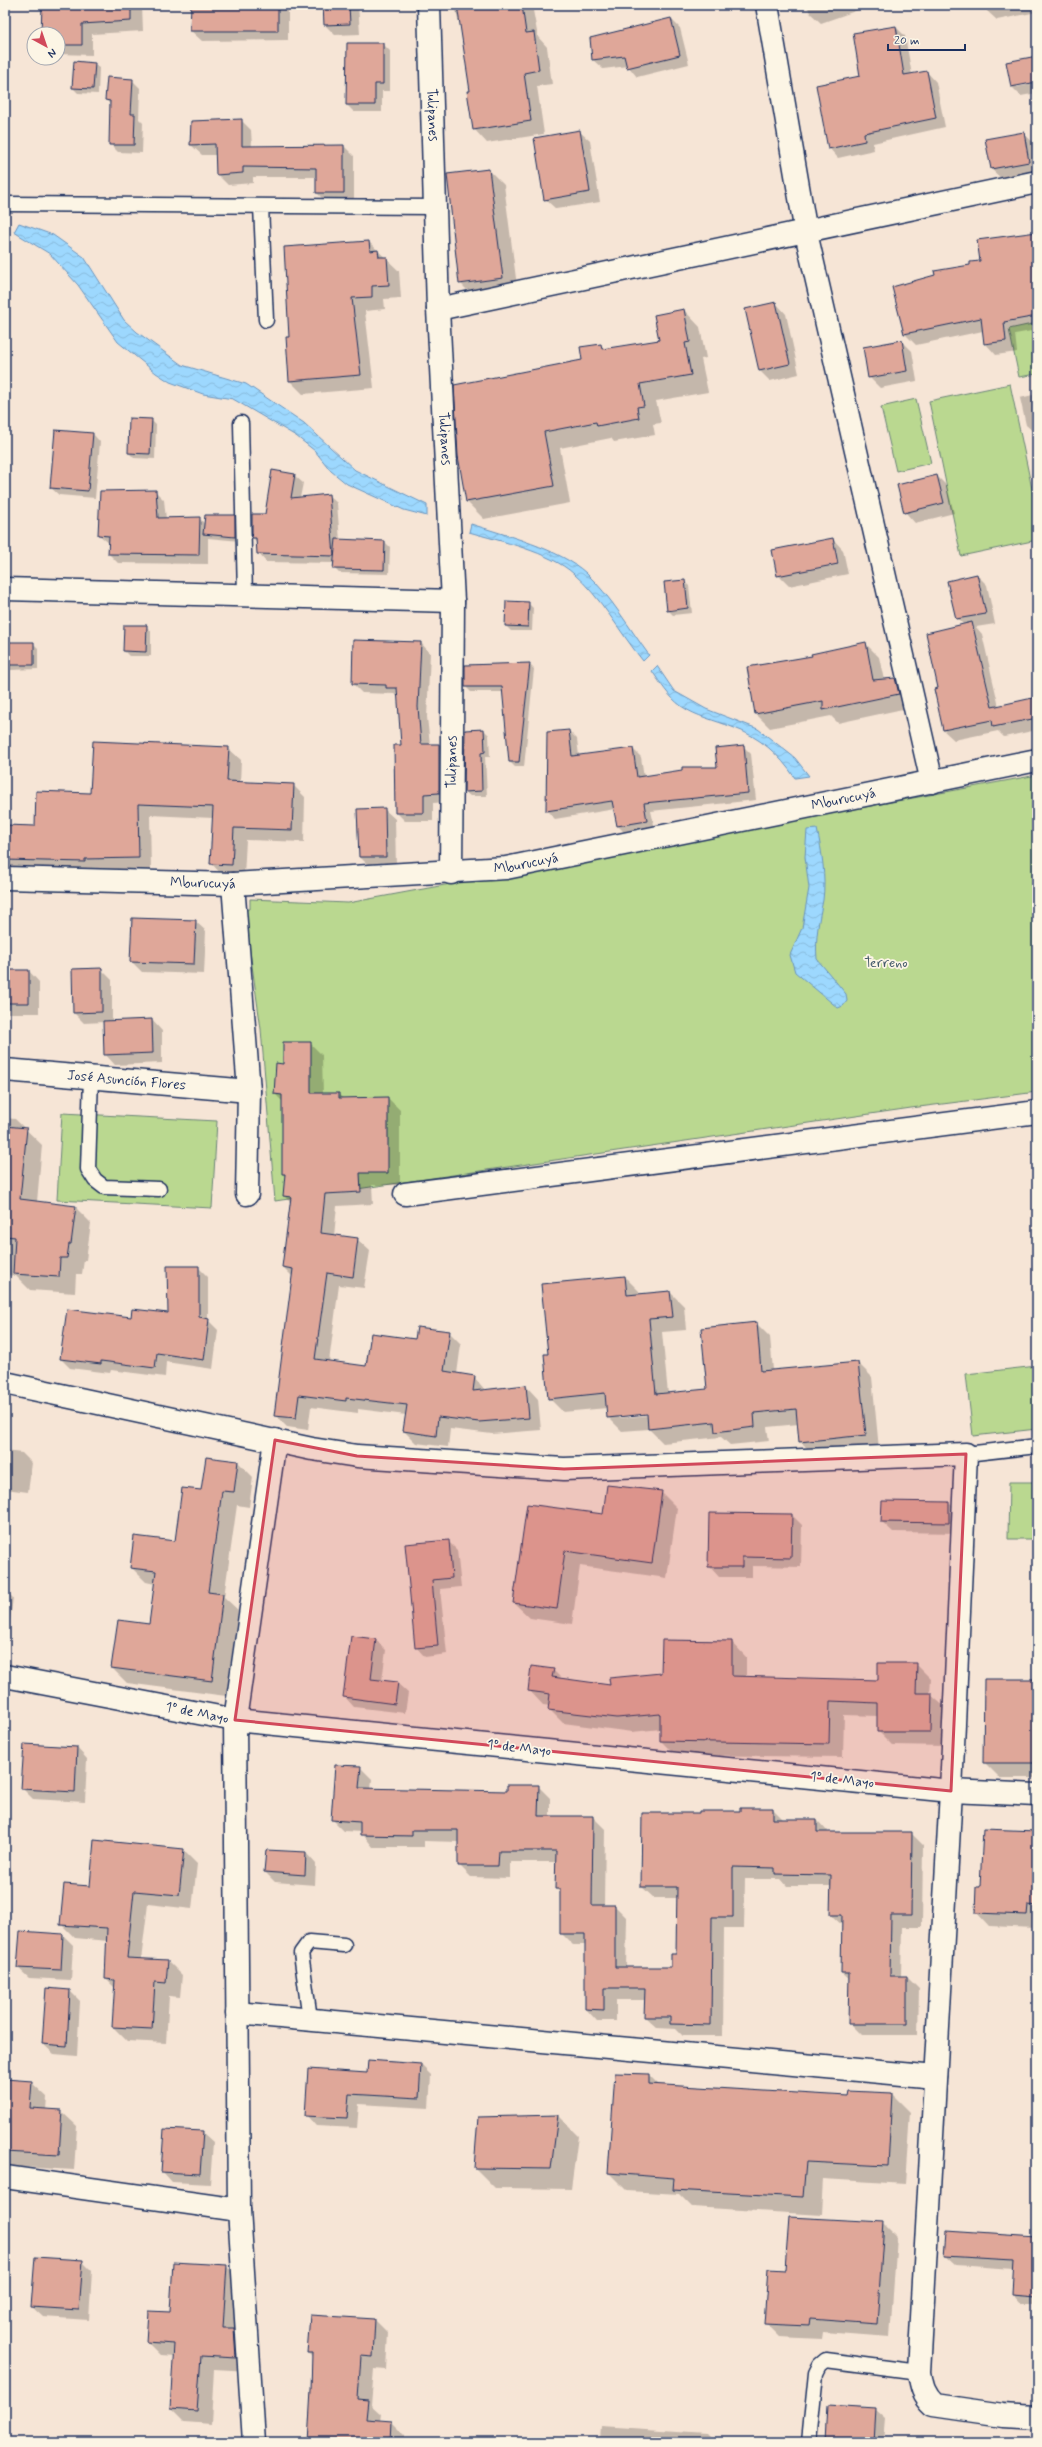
<svg xmlns="http://www.w3.org/2000/svg" width="1042" height="2447" font-family="Mynerve,sans-serif">
  <defs>
    <pattern id="water-waves" width="16" height="10" patternUnits="userSpaceOnUse"><rect width="16" height="10" fill="#9dd8fe"/><path d="M0 5q4-4 8 0t8 0" fill="none" stroke="#87badc"/></pattern>
  </defs>
  <rect width="100%" height="100%" fill="#f6e5d6"/>
  <filter id="ink" filterUnits="userSpaceOnUse"><feTurbulence type="fractalNoise" baseFrequency=".025" numOctaves="2"/><feDisplacementMap in="SourceGraphic" scale="8" xChannelSelector="R" yChannelSelector="G"/><feConvolveMatrix kernelMatrix="1 2 1 2 8 2 1 2 1" color-interpolation-filters="sRGB"/></filter>
  <g filter="url(#ink)">
    <path fill="#bad890" stroke="#6a8477" d="M1037 323V374L1019 377 1009 329Z
      M1010 384 1037 513V540L961 556 929 401Z
      M916 399 931 463 896 471 881 407Z
      M1037 775V1092L911 1108 275 1201 261 1029 244 909H250V899L348 903Z
      M62 1113 217 1121 212 1208 57 1200Z
      M1037 1366V1429L973 1436 966 1374Z
      M1009 1482H1037V1539H1008Z"/>
    <path fill="url(#water-waves)" stroke="#6994be" d="M19 223 53 235 84 257 124 320 137 332 182 365 246 384 304 423 355 470 427 505V516L404 510 347 484 331 471 315 451 296 436 233 399 203 394 170 382 156 373 118 342 78 285 50 254 14 232Z
      M471 524C505 535 560 549 586 573 611 596 629 628 649 655L643 661C621 634 600 596 574 574 550 552 500 541 469 532Z
      M657 666 674 691 706 709 758 729 795 758 809 776 795 778C779 754 760 737 732 727 715 720 697 717 681 706 668 696 661 684 652 671Z
      M817 829C822 852 826 877 823 900 819 920 815 938 817 959L846 994 847 1001 843 1006 838 1008 795 972 790 955 802 928 809 888 805 857 807 830Z"/>
    <path fill="#0003" fill-rule="evenodd" d="M43 5H142L143 31 92 34V55L58 54V34H42Z
      M192 5H288V40L202 41 191 31Z
      M324 5H358L360 34 335 35 325 25Z
      M455 5H532L538 37 547 47 552 84 537 86 544 134 487 143 474 129 471 92 460 23 458 20Z
      M807 5H860L861 9 821 23 810 13Z
      M986 5H1037V12L997 20 987 11Z
      M671 19 680 28 689 64 637 77 628 66 603 69 593 60Z
      M896 27 905 36 912 75 927 72 936 82 945 127 873 143 874 150 838 158 829 148 861 77Z
      M348 44H383L390 51V91H382V112H354L347 105Z
      M1037 57V81L1017 85V87L1037 83V93L1021 96 1012 87Z
      M94 64 99 68 98 94 78 93 73 88Z
      M132 80 140 88 139 119 143 123 142 153 118 152 110 144 111 105 106 100Z
      M241 120 251 130 252 147 344 146 354 156V203H327L317 193V177H253V183L228 185 217 174V155H202L191 145Z
      M579 131 590 141 600 202 556 209 545 199Z
      M1023 133 1034 143 1037 173 1002 179 991 169 986 140Z
      M489 170 504 185 518 294 476 299 460 283Z
      M1037 233V330L1015 334 1017 352 996 355 985 343 983 331 916 345 904 333 971 265Z
      M369 242 399 271 401 298 384 299 385 309 365 311 374 388 303 394 290 381V337Z
      M776 303 786 314 799 374 770 381 759 370Z
      M684 310 700 327 706 358 701 359 708 392 656 401 661 423 653 424 655 435 614 442 611 438 560 448 570 503 484 519 467 502 583 360 601 345 606 350 660 341Z
      M902 341 912 351 917 381 880 388 869 377Z
      M1037 394V435L1026 425 1020 398Z
      M151 420 156 425 155 459 134 458 129 453Z
      M93 434 100 442 95 498 59 495 51 488Z
      M294 475 303 483 300 498 328 495 337 503 340 541 385 542 390 547 389 574 339 573 334 568 335 563 266 562 258 553 257 542 253 538 266 515Z
      M937 476 947 486 954 513 915 523 905 512Z
      M155 491 164 500 166 519 199 518 205 524 234 516 239 520 240 541 208 538V564L118 563 109 554 110 544 99 535Z
      M833 539 843 550 848 574 789 586 778 575Z
      M977 575 987 585 995 624 976 627 982 634 999 707 1037 698V730L1004 737 998 731 954 740 943 730 940 689 964 625 957 618Z
      M684 581 689 586 692 613 673 615 668 610Z
      M528 603 533 608 532 631H511L506 626Z
      M146 626 151 631V656H129L124 651Z
      M5 643H33L38 648V669L10 670 6 665Z
      M421 643 430 653 427 717 430 745H439L448 754V802L433 803V821H405L396 812 402 746 398 697 394 694 362 693 353 684Z
      M865 643 879 657 884 680 895 679 909 693 912 707 838 723 831 716 770 728 756 714 748 668 813 657Z
      M529 664 534 669 524 767H515L510 762 504 692H471L466 687Z
      M484 730 489 735 490 757H485L487 796H470L465 792Z
      M569 731 577 739 579 756 633 749 641 757 644 777 718 768 743 746 751 754 756 800 651 811 655 829 626 834 618 826 615 809 555 819 547 811 548 733Z
      M228 748 241 760 240 783 293 785 305 797 304 842 246 840 244 876H223L211 863 213 818 150 815 151 870 5 872V826L36 827 91 794Z
      M384 809 395 819 396 867H370L360 857 358 810Z
      M195 921 206 931 204 974 142 972 131 961Z
      M101 969 112 980V1022L152 1020 162 1031V1063L115 1065 105 1054 104 1022 84 1023 74 1013Z
      M5 971H29L39 982V1013H5Z
      M310 1043 322 1055 323 1094H338L344 1099 388 1098 400 1110V1185H372L373 1204 337 1206 334 1236 357 1239 370 1251 364 1288 339 1285 329 1362 367 1367 416 1341 449 1332 461 1344 457 1374 474 1377 486 1391 526 1386 538 1399 541 1430 492 1434 450 1429 448 1447 416 1443 404 1431 406 1415 358 1409V1413L311 1407 308 1430 287 1427 275 1415 293 1277 283 1267 291 1203 284 1196 286 1177 283 1174V1102L275 1094 284 1065Z
      M5 1118 15 1119 42 1145 37 1202 75 1207 91 1223 86 1260H84L82 1274H76L75 1293 30 1290 16 1276 5 1275Z
      M198 1267 208 1277V1320L218 1330 213 1369 166 1362 165 1377 111 1370 110 1373 70 1368 61 1359 132 1318 169 1314Z
      M625 1277 639 1291V1295L670 1292 684 1306 686 1330 662 1332 668 1394 708 1390 756 1323 770 1337 773 1370 858 1363 872 1377 879 1449 814 1455 800 1441 799 1424 767 1427 769 1441 730 1445 721 1437 663 1443 649 1429 622 1431 608 1417 607 1408 563 1412 549 1398V1355ZM651 1413 652 1415 619 1418V1416Z
      M5 1451 22 1453 32 1463 28 1492 5 1489Z
      M238 1462 253 1477 249 1507 237 1505 224 1597 238 1610 226 1696 127 1683 112 1668 150 1625 155 1584 146 1582 131 1567 176 1542Z
      M661 1492 677 1508 667 1578 580 1566 572 1624 530 1618 514 1603 528 1505 604 1515Z
      M883 1502 949 1503 959 1513V1533L893 1532 882 1522Z
      M792 1515 802 1525 801 1567 752 1566V1577H719L709 1566Z
      M448 1541 457 1550 461 1587 440 1589 447 1654 425 1657 416 1647 407 1545Z
      M5 1590 13 1598 8 1635H5Z
      M376 1640 386 1650 382 1681 397 1683 408 1693 405 1713 354 1707 344 1696Z
      M732 1642 746 1657V1678L879 1681 916 1664 931 1679 930 1694 946 1708 945 1746 892 1745 878 1731V1716L844 1715 843 1757 675 1755 661 1741V1729L632 1732 563 1723 549 1709 550 1706 543 1705 529 1690 553 1670 563 1680 611 1686 662 1674Z
      M1037 1680V1778H1000L984 1762Z
      M25 1745 77 1748 87 1759 85 1802 33 1799 22 1788Z
      M360 1767 372 1779 371 1790 508 1792 538 1786 550 1798V1817H593L605 1829 604 1906H615L627 1918 626 1968H672L677 1955 678 1898H654L642 1887 700 1814 741 1812V1809H773L784 1820H817L828 1832 911 1833 923 1845 922 1927H902L901 1977H907L919 1989 918 2035H861L849 2023 850 1980 842 1973 843 1926 831 1915 832 1886H787L781 1879H745L744 1928H724L723 2036H683L676 2029 657 2028 645 2017 646 2000H616V2021H597L586 2009V1945H573L561 1933V1893L556 1889 557 1862H510V1878L471 1877 459 1865V1842L424 1841V1847H373L361 1832 344 1831 332 1819Z
      M1037 1832V1928L989 1926 976 1912 981 1888Z
      M183 1850 197 1864 192 1909 148 1904 141 1960 168 1961 182 1975 180 1997 169 1996 166 2043 127 2041 113 2027 115 1988 106 1979 108 1941 75 1938 61 1924Z
      M306 1853 316 1864 315 1885 275 1882 265 1872Z
      M63 1935 73 1945 71 1980 29 1978 18 1968Z
      M47 1989 70 1991 80 2001 77 2056 54 2054 43 2044Z
      M421 2065 431 2075 429 2108 359 2104 357 2128 316 2126 306 2115 368 2074Z
      M649 2075 659 2085 848 2097 849 2092 892 2094 910 2112 905 2184 823 2179 821 2215 692 2207 679 2194 627 2191 609 2173Z
      M5 2080 31 2082 47 2097 46 2110 61 2111 77 2126 74 2170 5 2166Z
      M558 2116 578 2136 571 2189 495 2188 475 2168Z
      M202 2132 213 2142 210 2184 172 2182 162 2171Z
      M883 2223 897 2237 890 2337 823 2332 822 2339 779 2337 765 2323 786 2271Z
      M1037 2238V2303H1022L1013 2293 1014 2269 955 2265 945 2256Z
      M82 2261 92 2271 89 2320 43 2317 32 2307Z
      M226 2266 240 2279 249 2371 214 2369 211 2424 184 2422 171 2409 174 2356 160 2355 147 2342 171 2314Z
      M375 2320 388 2333 386 2370 374 2369 371 2405 381 2414 380 2421 392 2422 405 2435V2442H309L312 2357 308 2353Z
      M875 2409 886 2419 884 2442H827Z
      M600 2426 707 2433 716 2442H599Z"/>
    <path fill="#dfa799" stroke="#1b2f5e" d="M42 5H131V21L82 24V45H58V34H41Z
      M191 5H278V31H190Z
      M323 5H349L350 24 324 25Z
      M457 5H522L526 33 534 32 539 70 524 73 531 121 473 130 467 91H470Z
      M671 18 680 55 627 68 624 56 592 60 590 38Z
      M896 26 904 75 927 71 936 118 864 133 865 141 828 149 816 85 860 76 853 33Z
      M347 43H383V84H375V105H346Z
      M1037 56V82L1011 87 1006 62Z
      M74 61 95 63 93 89 72 88Z
      M107 77 133 79 131 114H135L134 145H109L110 101 105 100Z
      M242 119V146L344 145V193H316V168L243 167V173L216 175 215 144 190 145 191 121Z
      M580 130 590 192 544 200 534 138Z
      M1024 132 1029 162 991 169 985 139Z
      M489 169 503 278 459 284 447 174Z
      M1037 232V316L1004 322 1006 341 984 344 981 318 904 334 892 287 935 275 934 271 970 265V262L980 261 977 240Z
      M369 241 370 251 378 250 379 257H387L389 285 372 286V297L352 298 361 375 289 381 286 337H289L284 247Z
      M776 302 790 364 759 371 745 309Z
      M684 309 690 342 685 343 691 375 640 384 644 406 637 407 639 418 597 426 596 422 544 432 554 486 466 502 458 456 454 385 582 360 580 347 601 344 602 349 659 340 654 315Z
      M902 340 907 371 868 378 863 347Z
      M129 418 152 419 150 454 128 453Z
      M55 430 93 433 88 491 50 488Z
      M272 470 295 474 291 498 329 494 334 556 257 554 256 538H252V514H265Z
      M937 475 944 503 904 513 897 485Z
      M156 490 158 518 200 517 199 555 108 554 109 536 98 535 100 491Z
      M205 515H235V537L203 534Z
      M833 538 838 564 777 576 772 550Z
      M336 539 385 541 384 570 333 569Z
      M977 574 986 614 956 619 947 581Z
      M685 580 688 608 667 611 664 582Z
      M506 601 529 602 528 627 505 626Z
      M972 622 992 707 1037 697V718L993 727 992 720 943 730 934 689 938 688 926 633Z
      M124 625H147L146 652 123 651Z
      M353 640 421 642 418 707 421 744H439V793L424 794V813H395L394 745H401L397 688H386V685L352 684Z
      M5 642H34V665H5Z
      M866 642 873 680 895 678 899 694 823 710V701L755 714 747 667 812 656 811 654Z
      M530 663 519 762H509L502 687H465V665Z
      M484 729 485 752 481 753 482 791 464 792 465 730Z
      M569 730 572 756 633 748 637 777 682 770V767H717L715 748 744 745 748 793 644 803 647 821 617 826 612 801 546 811 547 732Z
      M93 741 229 747 227 781 294 784 292 830 234 828 232 865 210 864 213 807 138 804 139 858 85 859V862L5 860V825L35 826 36 791 90 793Z
      M385 808 386 857H359L357 809Z
      M132 918 196 920 194 964 130 962Z
      M102 968V1012L73 1013 72 969Z
      M5 970H29V1003H5Z
      M152 1019 153 1053 104 1055 103 1021Z
      M283 1042H311V1093H339V1098L388 1097V1173H360L361 1192 325 1194 321 1233 358 1238 353 1277 327 1273 315 1359 366 1366 371 1333 415 1339 417 1327 450 1331 444 1371 475 1376 473 1391 526 1385 529 1418 479 1422 438 1417 436 1436 403 1431 407 1405 346 1398V1401L299 1395 296 1418 274 1416 293 1269 282 1267 291 1197 283 1196 285 1174H282V1095L274 1094 276 1063 283 1064Z
      M5 1126 27 1128 20 1199 76 1206 71 1244H69L67 1258H60L59 1277 13 1274 15 1237 5 1236Z
      M167 1266H199V1317L209 1319 204 1360 157 1353 155 1368 101 1361V1364L60 1359 67 1309 131 1317 132 1309 168 1313Z
      M625 1276 627 1295 670 1291 673 1317 649 1319 656 1394 707 1389 701 1328 757 1322 761 1371 858 1362 866 1435 799 1442 796 1409 754 1413 755 1427 715 1432 714 1422 648 1429 647 1414 607 1418 605 1393 548 1399 544 1354H548L541 1284Z
      M206 1457 238 1461 234 1492 222 1491 208 1592 223 1594 212 1681 111 1668 118 1620 149 1624 156 1571 130 1568 134 1536 175 1541 182 1488 201 1490Z
      M607 1485 662 1491 652 1563 565 1551 557 1609 513 1603 527 1504 603 1514Z
      M882 1501 949 1502V1523L881 1522Z
      M709 1513 792 1514 791 1558 742 1557V1567H708Z
      M449 1540 452 1578 432 1580 438 1646 415 1648 405 1544Z
      M351 1636 376 1639 371 1679 398 1682 395 1704 343 1697Z
      M662 1640 732 1641V1676L878 1680V1663H917L916 1693H932L931 1732H877V1703L830 1701 829 1744 660 1741V1714L617 1718 548 1710 550 1694 528 1691 531 1666 554 1669 552 1677 610 1685 609 1678 661 1673Z
      M984 1679H1037V1763H983Z
      M24 1744 77 1747 75 1792 21 1789Z
      M335 1765 361 1766 359 1788 507 1791V1785H539L538 1816H593L592 1905H615V1967H671V1954H676L677 1887H641L642 1813H699V1811H740V1808H773V1819H817V1832H912L911 1915H891L890 1976H907V2024H848L849 1973H841L842 1915H830L831 1875 775 1874V1868L733 1867V1917H712L711 2025 670 2024V2017H644L645 1988H604V2010L585 2009V1934H560V1889H555L556 1851H499L498 1866H458V1830H412V1836L360 1835V1822L331 1820Z
      M983 1829 1037 1831V1906L1028 1905 1027 1915 975 1913 976 1887H980Z
      M94 1840 184 1849 179 1895 134 1891 127 1958 168 1960 166 1983 155 1982 152 2029 112 2027 115 1980 105 1979 107 1928 60 1925 64 1884 90 1886Z
      M266 1850 306 1852 305 1875 264 1872Z
      M20 1931 63 1934 61 1970 17 1968Z
      M46 1988 70 1990 67 2046 42 2044Z
      M368 2060 421 2064 419 2098 349 2094 347 2118 305 2116 308 2069 367 2073Z
      M615 2073 649 2074V2084L847 2096 848 2091 892 2093 888 2166 806 2162 803 2197 673 2190 674 2178 608 2173Z
      M5 2079 32 2081 30 2108 62 2110 59 2155 5 2152Z
      M558 2115 551 2169 474 2168 478 2117Z
      M164 2129 203 2131 200 2174 161 2172Z
      M789 2217 884 2222 877 2324 810 2319 809 2326 764 2324 768 2269 785 2270Z
      M946 2231 1037 2237V2295L1012 2293 1014 2260 944 2256Z
      M35 2257 83 2260 79 2310 31 2307Z
      M173 2262 227 2265 223 2328H234L236 2358 201 2356 197 2411 170 2409 174 2344 146 2342 148 2311 170 2312Z
      M310 2315 375 2319 373 2357 361 2356 358 2399 368 2400 366 2419 392 2421 391 2442H308L311 2390 312 2353H307Z
      M828 2405 876 2408 874 2442H826Z"/>
    <g fill="none" stroke-linecap="round" stroke-linejoin="round">
      <g stroke="#1b2f5e" stroke-width="17">
        <path id="service" d="M5 204 435 207
          M261 206 266 320
          M241 423 245 596
          M91 1077 88 1169 95 1180 104 1187 159 1189
          M966 1454 1037 1446
          M310 2019 301 1953 309 1942 344 1945
          M809 2442 816 2373 820 2365 826 2360 919 2372"/>
      </g>
      <g stroke="#1b2f5e" stroke-width="25">
        <g id="minor">
          <path id="s1" d="M429 5 438 309 453 601 451 873"/>
          <path d="M767 5 806 233 932 782"/>
          <path d="M438 309 1037 182"/>
          <path d="M5 589 453 601"/>
          <path id="s2" d="M5 878 233 884 506 868 1037 760"/>
          <path d="M233 884 249 1091 247 1194"/>
          <path id="s3" d="M5 1070 249 1091"/>
          <path d="M405 1194 1037 1112"/>
          <path d="M5 1383 312 1449 357 1456 564 1469 966 1454 951 1791 919 2372C921 2386 923 2395 934 2405L1003 2415 1037 2417"/>
          <path d="M237 2013 935 2077"/>
          <path d="M5 2177 239 2210"/>
          <path d="M254 2442 239 2210 235 1720 275 1440"/>
        </g>
      </g>
      <g stroke="#1b2f5e" stroke-width="25">
        <path id="tertiary" d="M5 1676 235 1720 951 1791 1037 1795"/>
      </g>
      <use href="#service" stroke="#fcf5e5" stroke-width="14"/>
      <use href="#minor" stroke="#fcf5e5" stroke-width="22"/>
      <use href="#tertiary" stroke="#fcf5e5" stroke-width="22"/>
    </g>
  </g>
  <path fill="#d1495b" fill-opacity="0.2" stroke="#d1495b" stroke-width="3" stroke-linejoin="round" d="M275 1440 357 1456 564 1469 966 1454 951 1791 235 1720Z"/>
  <g text-anchor="middle" dominant-baseline="central" stroke-width="3.5" stroke-linejoin="round" paint-order="stroke">
    <g font-size="14" fill="#1b2f5e" stroke="#fcf5e5">
      <text stroke="none"><textPath href="#s1" startOffset="110">Tulipanes</textPath></text>
      <text stroke="none"><textPath href="#s1" startOffset="434">Tulipanes</textPath></text>
      <text transform="translate(452 762) rotate(-89)">Tulipanes</text>
      <text stroke="none"><textPath href="#s2" startOffset="846">Mburucuyá</textPath></text>
      <text stroke="none"><textPath href="#s2" startOffset="522">Mburucuyá</textPath></text>
      <text stroke="none"><textPath href="#s2" startOffset="198">Mburucuyá</textPath></text>
      <text stroke="none"><textPath href="#s3" startOffset="122">José Asunción Flores</textPath></text>
      <text transform="translate(197 1713) rotate(11)">1º de Mayo</text>
      <text transform="translate(519 1748) rotate(6)">1º de Mayo</text>
      <text transform="translate(842 1780) rotate(6)">1º de Mayo</text>
    </g>
    <g font-size="14" fill="#43596a" stroke="#fcf5e5">
      <text x="886" y="963">Terreno</text>
    </g>
  </g>
  <rect width="1042" height="2447" fill="none" stroke="#fcf5e5" stroke-width="20"/>
  <rect x="10" y="10" width="1022" height="2427" fill="none" stroke="#1b2f5e" stroke-width="1.5" filter="url(#ink)"/>
  <g transform="translate(46 46) rotate(140)"><circle r="19" fill="#fcf5e5" stroke="#a2a6af"/>
  <path d="M0-3L7 15L0 10L-7 15Z" fill="#d1495b"/>
  <text y="-6" font-size="11" font-weight="bold" text-anchor="middle" fill="#1b2f5e">N</text>
  </g>
  <path d="M888 44v6h77v-6" fill="none" stroke="#1b2f5e" stroke-width="2"/>
  <text x="894" y="44" font-size="12" fill="#1b2f5e" stroke="#fcf5e5" stroke-width="3" paint-order="stroke">20 m</text>
</svg>
